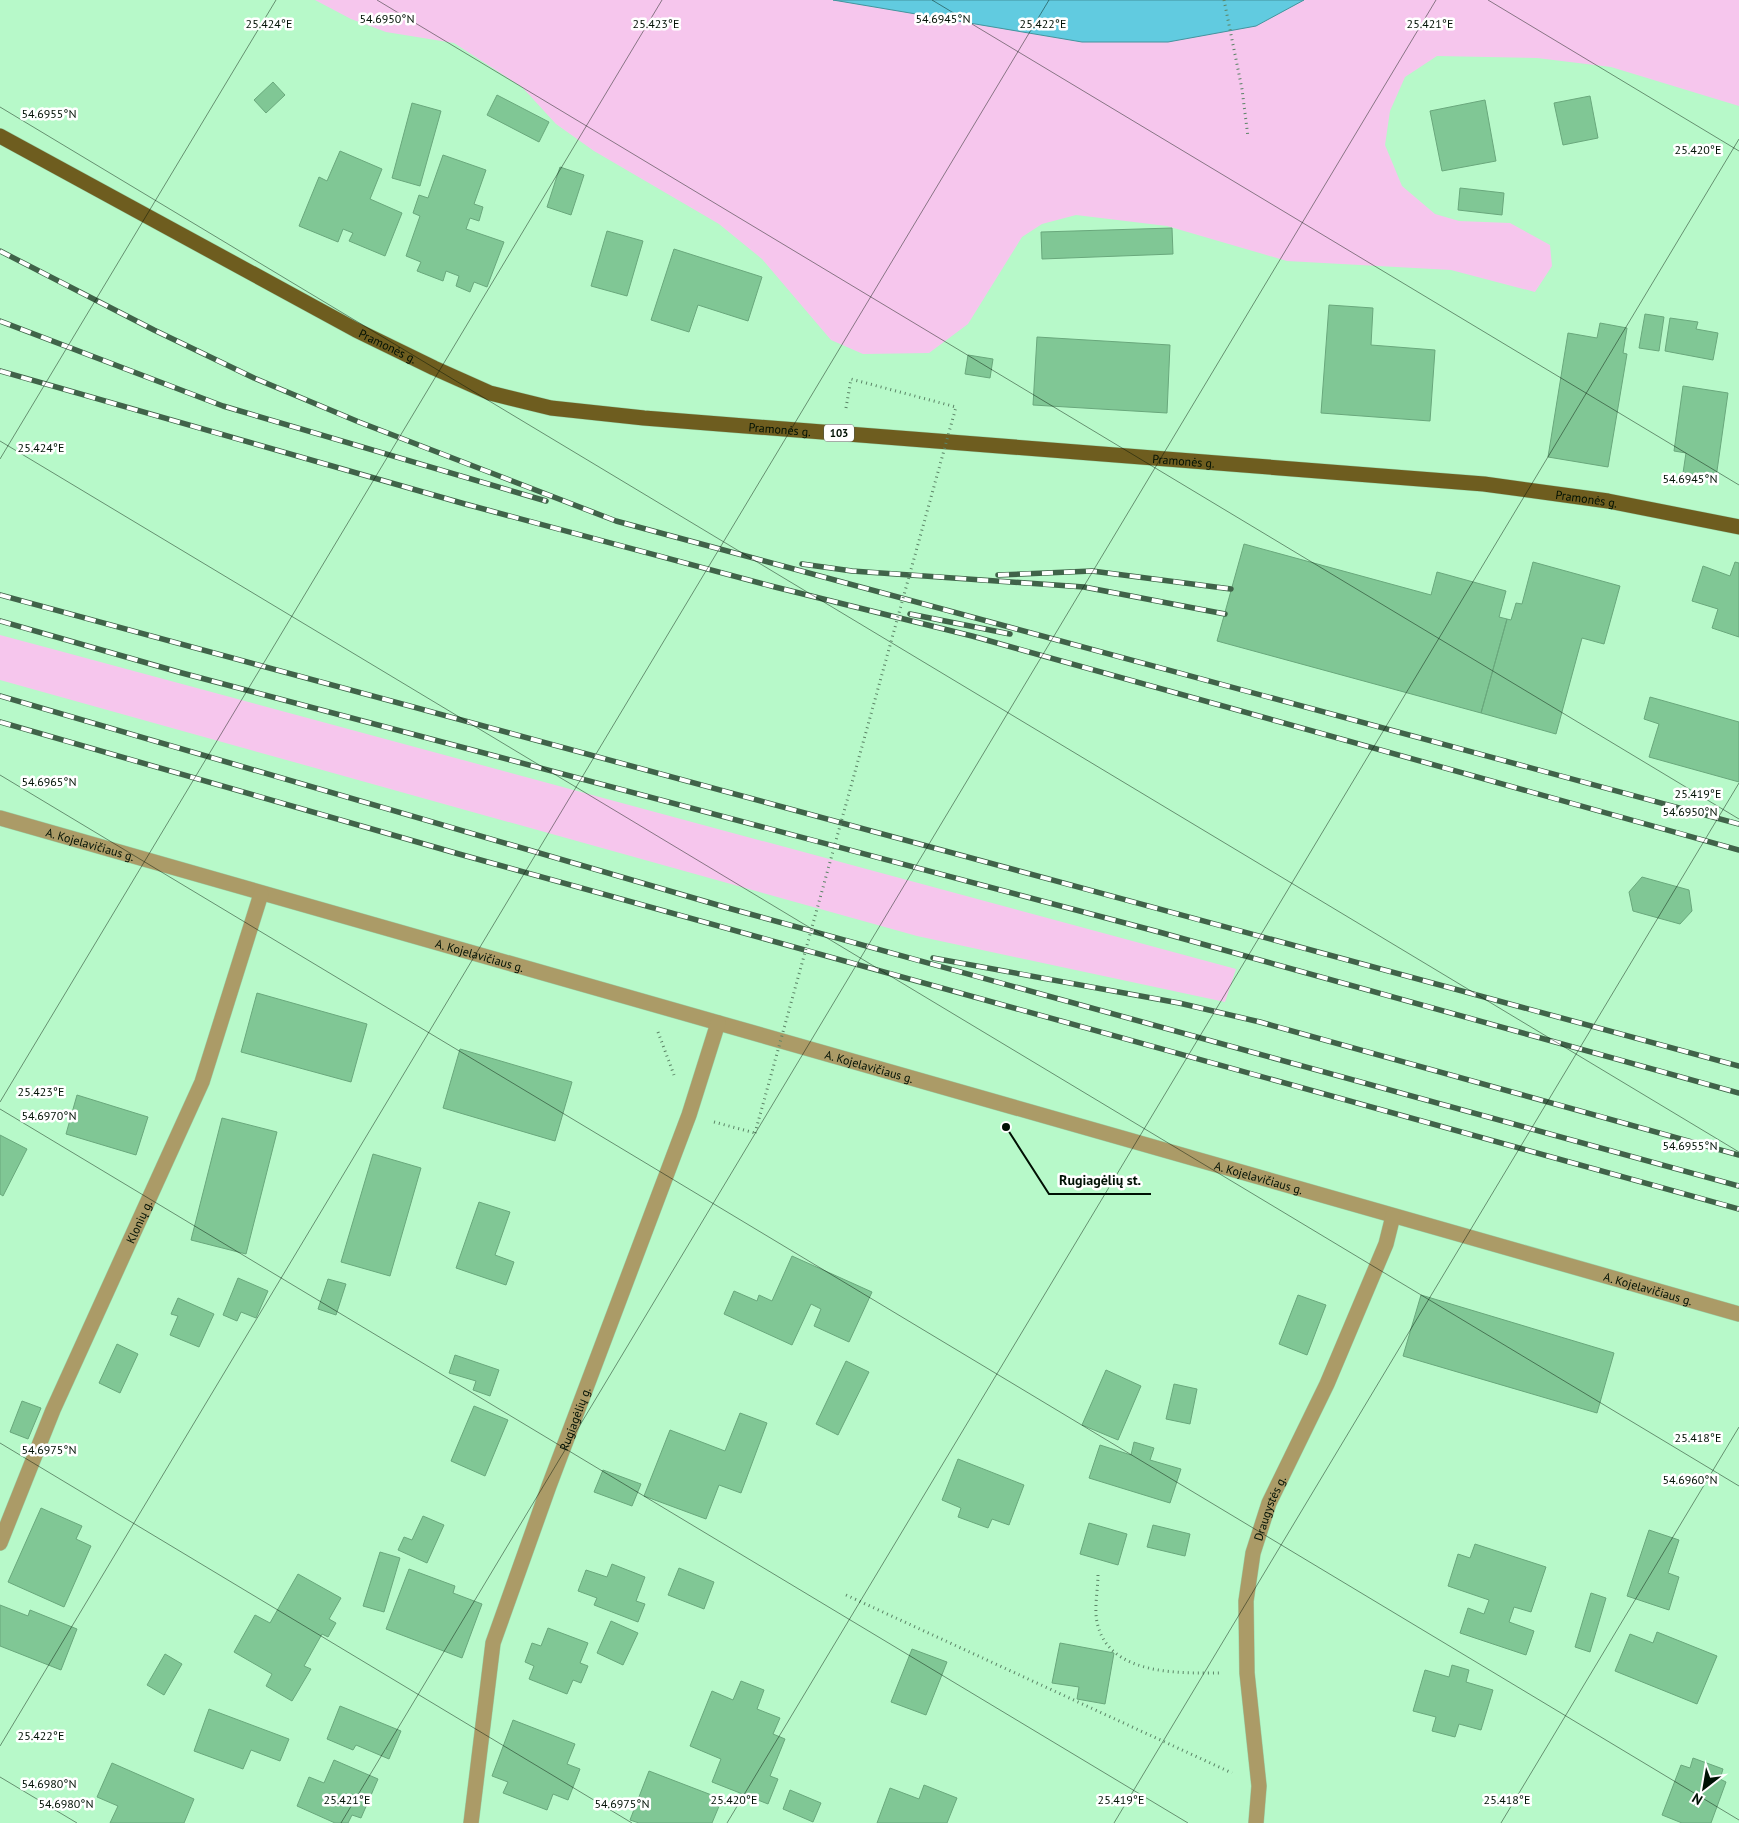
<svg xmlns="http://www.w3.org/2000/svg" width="1739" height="1823" font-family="'PT Sans',sans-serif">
  <rect width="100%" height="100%" fill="#b7f9c9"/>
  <path fill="#f6c6ed" d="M315 0H833L1082 42 1256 26 1304 0H1739V106L1611 67 1537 58 1437 56 1405 77 1390 111 1385 145 1402 186 1435 214 1459 221 1510 223 1550 245 1552 266 1535 292 1451 270 1287 261 1167 226 1076 215 1042 224 1022 237 968 324 929 353 863 354 831 340 762 259 719 224 594 151 556 124 522 87 454 43 386 32 351 19Z
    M0 635 56 650 1236 969 1225 1002 917 936 0 680Z"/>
  <path fill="#61cbe0" stroke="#44939e" d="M833 0H1304L1256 26 1168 42H1082Z"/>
  <path fill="#80c795" stroke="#69a87c" d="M273 82 285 95 266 113 254 100Z
    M497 95 549 122 539 142 487 115Z
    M1590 96 1598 138 1563 145 1554 103Z
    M1485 100 1496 161 1442 171 1430 111Z
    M412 103 441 111 420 186 392 178Z
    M340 151 382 169 370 199 402 213 385 256 349 241 353 233 343 229 338 242 299 226 319 177 327 181Z
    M443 155 486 170 474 204 483 207 479 221 470 218 466 229 504 242 487 287 474 282 470 292 456 286 459 276 446 271 443 281 417 271 421 262 406 256 420 216 413 213 419 195 428 198Z
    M560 167 584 175 571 215 547 207Z
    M1460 188 1504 193 1502 215 1458 210Z
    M1172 228 1173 254 1042 259 1041 232Z
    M607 231 643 241 627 296 591 286Z
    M674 249 762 277 748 321 698 305 689 332 651 320Z
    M1329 305 1373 308 1371 345 1435 350 1430 421 1321 413Z
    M1645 314 1664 317 1659 351 1639 348Z
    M1670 318 1698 322 1696 329 1718 333 1713 360 1665 351Z
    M1600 323 1627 328 1623 353 1627 354 1608 467 1548 457 1568 333 1597 338Z
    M1037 337 1170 345 1167 413 1033 405Z
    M968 355 993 359 990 378 965 374Z
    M1683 386 1728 393 1716 478 1683 473 1686 453 1674 451Z
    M1244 544 1431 595 1437 572 1506 591 1499 617 1507 619 1481 713 1217 641Z
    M1533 562 1620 586 1604 644 1582 638 1556 734 1481 713 1507 619 1511 620 1516 603 1522 604Z
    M1735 562 1739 563V637L1712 628 1718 609 1692 601 1703 566 1730 576Z
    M1650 697 1739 722V782L1649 757 1659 724 1644 719Z
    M1642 877 1689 890 1692 911 1680 924 1633 911 1629 892Z
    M257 993 367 1024 351 1082 241 1052Z
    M460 1049 572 1082 555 1141 443 1108Z
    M77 1095 148 1117 136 1155 66 1134Z
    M222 1118 277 1132 246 1254 191 1240Z
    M0 1135 27 1149 3 1196 0 1194Z
    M373 1154 421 1168 390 1276 341 1262Z
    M479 1202 510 1212 495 1255 514 1262 506 1285 456 1268Z
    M792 1256 872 1292 849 1342 814 1326 821 1309 811 1304 792 1345 724 1314 734 1291 757 1301 759 1295 772 1301Z
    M238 1278 268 1291 256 1318 241 1312 237 1321 223 1315Z
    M328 1279 346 1284 336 1315 318 1309Z
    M1298 1295 1326 1305 1307 1355 1279 1344Z
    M1421 1295 1614 1353 1597 1413 1403 1356Z
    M178 1298 214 1314 199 1347 170 1335 178 1316 171 1314Z
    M117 1344 138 1354 120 1393 99 1383Z
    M455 1355 499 1370 490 1396 473 1390 476 1381 449 1373Z
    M846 1361 869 1372 838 1435 816 1424Z
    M1106 1370 1141 1386 1118 1440 1082 1425Z
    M1174 1384 1197 1389 1190 1424 1166 1419Z
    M22 1401 41 1408 28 1439 10 1432Z
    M474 1406 508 1420 485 1476 451 1461Z
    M740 1413 767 1423 741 1493 719 1485 706 1519 644 1496 670 1430 725 1451Z
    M1134 1442 1154 1448 1150 1460 1181 1469 1170 1503 1089 1478 1100 1445 1131 1455Z
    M958 1459 1024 1485 1009 1525 992 1519 988 1528 958 1517 961 1508 942 1500Z
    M603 1470 641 1484 632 1506 594 1492Z
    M41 1508 82 1526 76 1539 91 1546 64 1607 8 1582Z
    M423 1516 444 1525 427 1563 398 1550 404 1537 412 1540Z
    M1089 1523 1127 1534 1118 1565 1080 1554Z
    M1153 1525 1190 1534 1185 1556 1147 1547Z
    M1649 1530 1679 1540 1668 1573 1679 1577 1669 1610 1627 1596Z
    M1475 1544 1546 1567 1531 1612 1514 1607 1509 1622 1534 1631 1526 1655 1460 1633 1468 1608 1484 1614 1489 1600 1448 1586 1458 1554 1470 1558Z
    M380 1552 400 1558 384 1612 363 1606Z
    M612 1564 645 1577 636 1601 645 1604 638 1622 594 1605 597 1598 578 1591 586 1570 607 1577Z
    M679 1568 714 1582 704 1609 668 1595Z
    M409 1569 455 1586 453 1593 482 1604 462 1658 386 1629Z
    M298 1574 341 1598 329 1619 336 1623 328 1637 322 1634 304 1666 311 1669 292 1701 266 1686 272 1674 234 1652 255 1615 270 1623Z
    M1591 1593 1606 1598 1590 1652 1575 1647Z
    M0 1605 28 1616 30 1610 77 1629 61 1670 0 1646Z
    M611 1621 638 1633 623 1665 597 1653Z
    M548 1628 588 1643 580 1663 588 1666 581 1683 573 1680 567 1694 529 1679 534 1666 525 1662 532 1643 541 1646Z
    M1657 1632 1717 1656 1697 1704 1615 1671 1630 1634 1653 1643Z
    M1060 1643 1114 1653 1105 1704 1077 1699 1079 1687 1052 1683Z
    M912 1649 947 1662 926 1715 891 1702Z
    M165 1654 182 1664 164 1695 147 1685Z
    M1452 1665 1469 1670 1466 1682 1493 1690 1481 1730 1459 1724 1455 1737 1432 1731 1436 1717 1413 1711 1425 1670 1449 1677Z
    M741 1681 764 1690 757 1709 780 1718 773 1734 785 1739 770 1776 778 1779 768 1804 712 1782 721 1759 690 1746 712 1691 733 1700Z
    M340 1706 401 1731 389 1759 356 1745 353 1750 327 1739Z
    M209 1709 289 1739 280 1761 251 1750 243 1769 194 1751Z
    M513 1720 575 1744 567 1764 580 1769 568 1800 553 1794 547 1810 503 1793 508 1782 492 1776Z
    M1693 1758 1723 1769 1720 1779 1726 1782 1711 1823H1682L1662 1815 1681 1765 1690 1768Z
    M334 1760 378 1779 361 1818 352 1815 348 1823H335L297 1806 309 1777 324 1783Z
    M112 1763 194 1799 184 1823H110L118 1806 97 1797Z
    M649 1771 722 1799 712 1823H639L630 1820Z
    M924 1785 957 1798 947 1823H877L890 1788 919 1799Z
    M790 1790 821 1803 813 1822 783 1809Z"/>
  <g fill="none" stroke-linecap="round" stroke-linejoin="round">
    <g stroke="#9ad4a9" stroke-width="16">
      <g id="minor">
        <path id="s1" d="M0 818 1739 1314"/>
        <path id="s2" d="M0 1543 53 1410 202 1082 261 894"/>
        <path id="s3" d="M471 1823 493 1643 549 1486 689 1115 718 1023"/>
        <path id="s4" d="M1256 1823 1259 1786 1247 1673 1246 1601 1253 1553 1269 1503 1327 1384 1386 1244 1393 1216"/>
      </g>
    </g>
    <g stroke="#9ad4a9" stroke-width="16">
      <g id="primary">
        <path id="s5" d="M0 136 356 330 434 368 490 393 551 408 644 418 1484 484 1608 501 1739 527"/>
      </g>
    </g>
    <path stroke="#5b8466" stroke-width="3" stroke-dasharray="1 4" stroke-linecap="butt" d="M1224 0 1242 89 1248 137
      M846 408 851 379 956 407
      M658 1032 674 1075
      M714 1122 755 1133
      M1098 1575C1098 1589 1094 1608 1097 1622 1108 1676 1179 1673 1221 1673
      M846 1595 1232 1773"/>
    <use href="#minor" stroke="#ab9b67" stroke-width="15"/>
    <use href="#primary" stroke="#6e5d1f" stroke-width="15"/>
    <g stroke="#406349" stroke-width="5.5">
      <path id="rail" d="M0 251 154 330 254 378 359 422 616 521 1739 824
        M0 321 223 406 546 501
        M0 371 465 504 775 587 972 636 1739 850
        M802 564 852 571 1084 587 1225 614
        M998 575 1092 571 1231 589
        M0 595 1739 1066
        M910 614 1010 634
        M0 621 182 673 1159 932 1739 1093
        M0 696 728 908 1739 1186
        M0 722 459 854 1739 1209
        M933 958 1179 1003 1260 1022 1739 1155"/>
    </g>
    <use href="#rail" stroke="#fff" stroke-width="4" stroke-dasharray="11" stroke-linecap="butt"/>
    <path stroke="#5b8466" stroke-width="3" stroke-dasharray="1 4" stroke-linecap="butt" d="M755 1133 956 407"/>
  </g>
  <path fill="none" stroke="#001104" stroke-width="1" stroke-opacity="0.45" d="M377 0 1739 819M932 0 1739 485M1488 0 1739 151M0 107 1739 1152M0 441 1739 1486M0 459 276 0M0 775 1739 1820M0 1102 662 0M0 1109 1188 1823M0 1443 632 1823M0 1746 1049 0M0 1777 77 1823M341 1823 1436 0M727 1823 1739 139M1114 1823 1739 783M1501 1823 1739 1427"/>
  <g text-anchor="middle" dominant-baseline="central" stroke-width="5" stroke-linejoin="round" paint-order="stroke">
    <rect fill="#fff" stroke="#4c584f" stroke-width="1" x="824" y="424.5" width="30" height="17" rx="4"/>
    <g font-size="11" font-weight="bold" fill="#001104">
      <text x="839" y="433">103</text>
    </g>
    <g font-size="12" fill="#001104" stroke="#fff">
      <text stroke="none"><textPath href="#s5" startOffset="441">Pramonės g.</textPath></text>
      <text stroke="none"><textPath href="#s5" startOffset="846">Pramonės g.</textPath></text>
      <text stroke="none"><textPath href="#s5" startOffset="1251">Pramonės g.</textPath></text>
      <text stroke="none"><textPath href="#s5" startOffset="1656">Pramonės g.</textPath></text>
      <text stroke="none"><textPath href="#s1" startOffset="94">A. Kojelavičiaus g.</textPath></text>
      <text stroke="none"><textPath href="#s1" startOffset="499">A. Kojelavičiaus g.</textPath></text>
      <text stroke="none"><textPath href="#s1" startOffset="904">A. Kojelavičiaus g.</textPath></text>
      <text stroke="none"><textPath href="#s1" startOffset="1309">A. Kojelavičiaus g.</textPath></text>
      <text stroke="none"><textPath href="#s2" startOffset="350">Klonių g.</textPath></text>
      <text stroke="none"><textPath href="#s1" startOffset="1714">A. Kojelavičiaus g.</textPath></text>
      <text stroke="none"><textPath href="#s3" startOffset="420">Rugiagėlių g.</textPath></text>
      <text stroke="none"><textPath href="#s4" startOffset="319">Draugystės g.</textPath></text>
    </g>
  </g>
  <g font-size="12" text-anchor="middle" fill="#001104" stroke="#fff" stroke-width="5" stroke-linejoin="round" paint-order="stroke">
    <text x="387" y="23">54.6950°N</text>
    <text x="943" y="23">54.6945°N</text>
    <text x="269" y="28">25.424°E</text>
    <text x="656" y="28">25.423°E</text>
    <text x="1043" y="28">25.422°E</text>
    <text x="1430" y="28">25.421°E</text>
    <text x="49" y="118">54.6955°N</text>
    <text x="1698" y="154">25.420°E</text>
    <text x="41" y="452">25.424°E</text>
    <text x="1690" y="483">54.6945°N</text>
    <text x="49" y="786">54.6965°N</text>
    <text x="1698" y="798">25.419°E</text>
    <text x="1690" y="816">54.6950°N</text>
    <text x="41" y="1096">25.423°E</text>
    <text x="49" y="1120">54.6970°N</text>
    <text x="1690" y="1150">54.6955°N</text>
    <text x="1698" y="1442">25.418°E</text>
    <text x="49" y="1454">54.6975°N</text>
    <text x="1690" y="1484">54.6960°N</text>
    <text x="41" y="1740">25.422°E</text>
    <text x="49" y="1788">54.6980°N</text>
    <text x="347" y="1804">25.421°E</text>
    <text x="734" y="1804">25.420°E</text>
    <text x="1121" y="1804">25.419°E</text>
    <text x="1507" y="1804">25.418°E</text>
    <text x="66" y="1808">54.6980°N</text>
    <text x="622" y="1808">54.6975°N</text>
  </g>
  <path fill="none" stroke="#001104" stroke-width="2" d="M1006 1127L1049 1194H1151"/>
  <circle fill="#001104" stroke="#fff" stroke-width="2" cx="1006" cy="1127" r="5"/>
  <g font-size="14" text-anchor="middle" font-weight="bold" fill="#001104" stroke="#fff" stroke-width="5" stroke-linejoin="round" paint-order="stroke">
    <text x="1100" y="1185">Rugiagėlių st.</text>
  </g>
  <g transform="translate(1704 1788) rotate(211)" stroke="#ffffff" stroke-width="4" paint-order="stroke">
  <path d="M0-4L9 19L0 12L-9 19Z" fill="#001104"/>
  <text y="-8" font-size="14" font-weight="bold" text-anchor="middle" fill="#001104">N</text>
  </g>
</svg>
